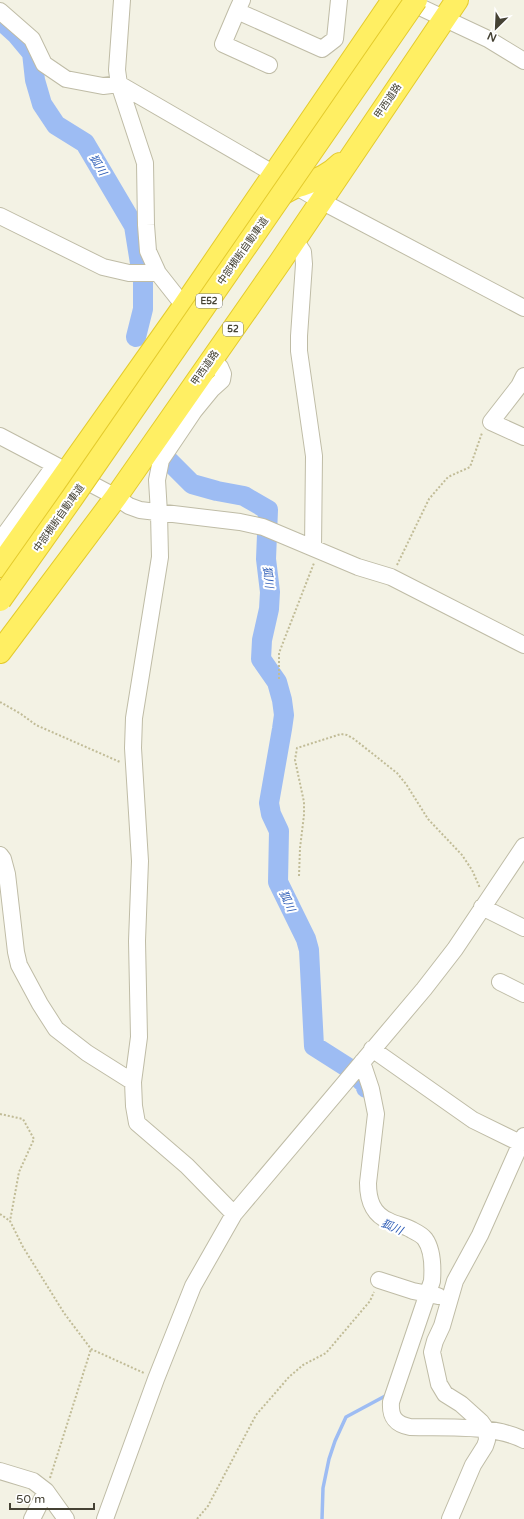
<svg xmlns="http://www.w3.org/2000/svg" width="524" height="1519" font-family="'Varela Round','Noto Sans JP',sans-serif">
  <rect width="100%" height="100%" fill="#f3f2e4"/>
  <g fill="none" stroke-linecap="round" stroke-linejoin="round">
    <path stroke="#9dbcf3" stroke-width="3.5" d="M322 1519 323 1488 329 1459 335 1441 346 1417 387 1395"/>
    <path stroke="#9dbcf3" stroke-width="20" d="M4 23 17 35 32 53 35 80 42 104 56 125 85 143 134 226 143 282V309L136 337
      M169 461 192 484 217 491 244 496 268 510 266 559 270 592 269 609 262 640 261 659 277 682 282 700 284 715 282 729 269 803 271 814 279 831 278 882 306 939 309 950 314 1046 347 1067 365 1084 366 1088"/>
    <g stroke="#bfbca6" stroke-width="18">
      <path id="minor" d="M122 0 117 70 119 84 145 163 146 225 148 251 158 273 184 306
        M242 0 237 11 322 49 335 39 339 0
        M405 0 488 39 524 61
        M0 11 32 39 44 64 66 79 103 86 119 84 321 201 524 308
        M237 11 223 44 269 65
        M0 216 103 267 129 273H158
        M295 240 303 252 304 264 299 336V351L314 456 313 548
        M211 360 220 367 223 374 222 380 212 389 194 411 161 460 157 480 159 513 160 557 134 718 133 748 140 861 137 941 139 1037 133 1082 134 1106 137 1123 187 1166 234 1214
        M524 376 519 386 491 422 524 437
        M0 436 116 497 129 506 140 510 240 522 263 527 358 567 391 577 524 645
        M0 541 55 465
        M0 855 3 859 7 874 16 952 19 965 40 1004 56 1029 87 1053 133 1082
        M482 907 524 928
        M500 982 524 994
        M372 1049 473 1120 520 1143
        M362 1062 371 1089 376 1114 368 1183C368 1199 372 1214 389 1221 396 1225 404 1225 412 1230 416 1232 422 1235 425 1239 433 1250 433 1267 432 1281L391 1402C390 1417 395 1424 410 1427 446 1428 492 1424 524 1440
        M379 1280 413 1291 438 1296
        M0 1471 33 1481 46 1491 66 1519
        M32 1519 46 1491
        M105 1519 156 1379 193 1286 234 1214 424 989 455 949 524 846
        M450 1519 473 1465 485 1446 487 1440 486 1429 481 1422 461 1404 445 1394 439 1384 432 1352 435 1341 442 1326 455 1281 480 1235 524 1136"/>
    </g>
    <g stroke="#e4cb2d" stroke-width="24">
      <path id="highway" d="M275 198C282 194 290 189 298 186 315 180 326 178 340 164
        M0 566 184 306 393 0
        M0 652 116 497 280 262 457 0"/>
    </g>
    <path stroke="#c1bc97" stroke-width="2" stroke-dasharray="2 2" stroke-linecap="butt" d="M397 565 429 499 448 477 470 467 482 433
      M279 679V653L314 563
      M0 702 21 714 36 725 120 762
      M299 876 300 848 304 815V802L295 760 297 748 341 734 347 735 354 739 397 773 406 784 428 819 462 855 472 870 480 888
      M0 1114 23 1119 34 1139 19 1172 10 1221 23 1247 64 1313 91 1349 144 1373
      M0 1214 10 1221
      M50 1478 91 1349
      M197 1519 208 1506 256 1415 289 1377 303 1365 326 1353 370 1301 374 1292"/>
    <use href="#minor" stroke="#fff" stroke-width="16"/>
    <use href="#highway" stroke="#ffef63" stroke-width="22"/>
    <g stroke="#e4cb2d" stroke-width="24" stroke-linecap="butt">
      <path id="highway-bridge" d="M0 600 72 498 416 0"/>
    </g>
    <use href="#highway-bridge" stroke="#ffef63" stroke-width="22"/>
  </g>
  <g text-anchor="middle" dominant-baseline="central" stroke-width="4" stroke-linejoin="round" paint-order="stroke">
    <g fill="#fff" stroke="#7d7b71" stroke-width="1">
      <rect x="196" y="294" width="26" height="14" rx="3"/>
      <rect x="223" y="322" width="20" height="14" rx="3"/>
    </g>
    <g font-size="9" font-weight="bold" fill="#454234">
      <text x="209" y="301">E52</text>
      <text x="233" y="329">52</text>
    </g>
    <g font-size="10" fill="#454234" stroke="#fff">
      <text transform="translate(388 101) rotate(-56)">甲西道路</text>
      <text transform="translate(243 251) rotate(-55)">中部横断自動車道</text>
      <text transform="translate(205 368) rotate(-55)">甲西道路</text>
      <text transform="translate(59 518) rotate(-55)">中部横断自動車道</text>
    </g>
    <g font-size="11" font-style="italic" fill="#2959b5" stroke="#fff">
      <text transform="translate(98 165) rotate(59)">狐川</text>
      <text transform="translate(268 577) rotate(83)">狐川</text>
      <text transform="translate(287 901) rotate(65)">狐川</text>
      <text transform="translate(392 1227) rotate(24)">狐川</text>
    </g>
  </g>
  <g transform="translate(496 28) rotate(204)" stroke="#ffffff" stroke-width="3" paint-order="stroke">
  <path d="M0-3L7 15L0 10L-7 15Z" fill="#454234"/>
  <text y="-6" font-size="11" font-weight="bold" text-anchor="middle" fill="#454234">N</text>
  </g>
  <path d="M10 1503v6h84v-6" fill="none" stroke="#454234" stroke-width="2"/>
  <text x="16" y="1503" font-size="12" fill="#454234" stroke="#ffffff" stroke-width="3" paint-order="stroke">50 m</text>
</svg>
